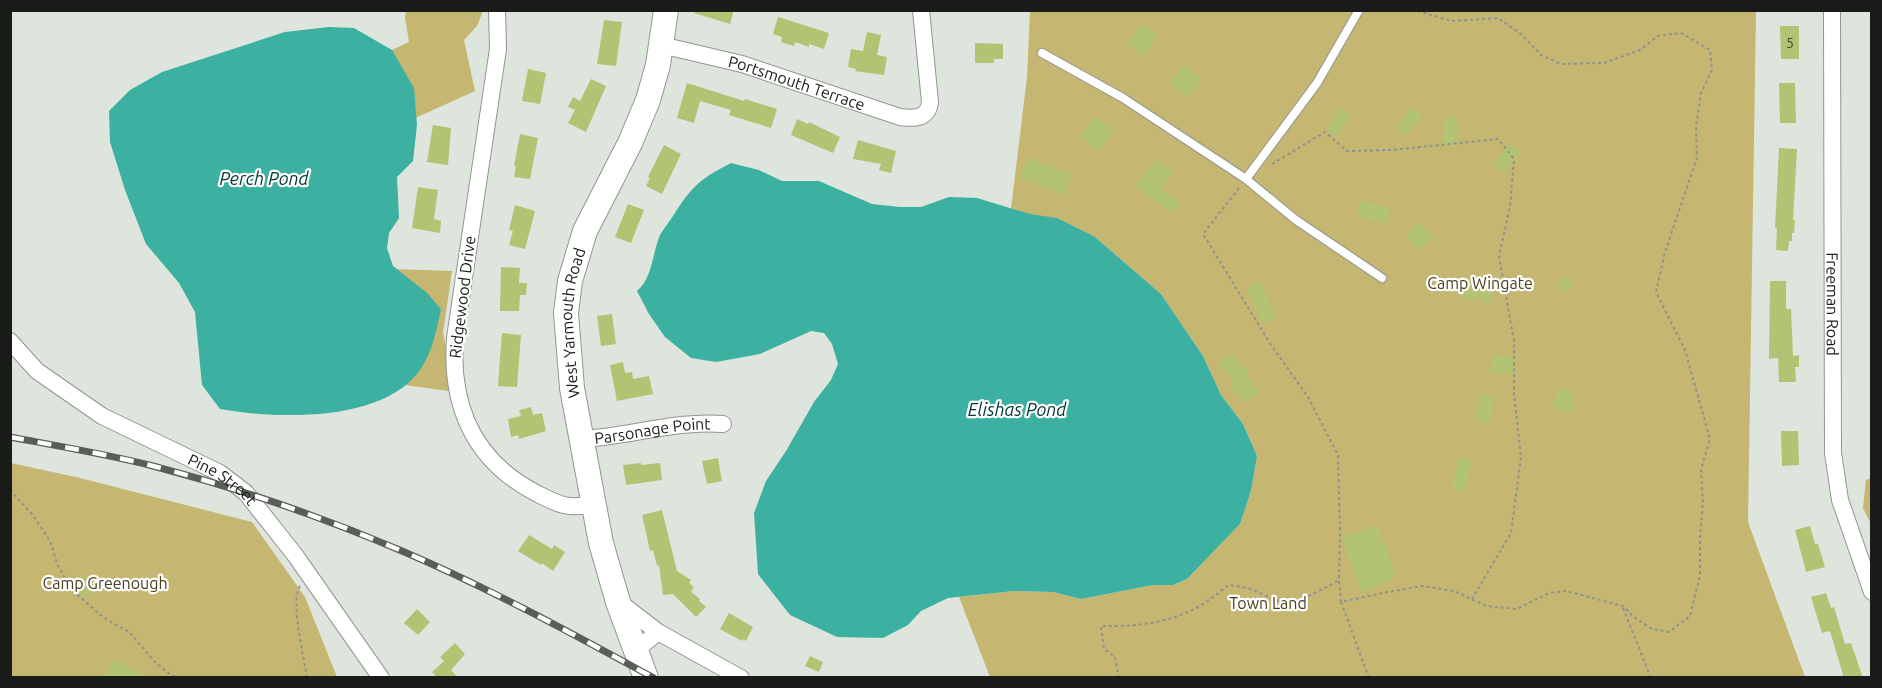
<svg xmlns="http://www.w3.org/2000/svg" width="1882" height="688" font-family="Ubuntu,sans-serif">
  <rect width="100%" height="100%" fill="#dee5dc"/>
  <path fill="#c5b671" d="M406 11H483L477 26 464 40 475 91 380 134 392 50 409 42 405 17Z
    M1030 11H1756L1748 522 1805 677H990L959 597 1014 591 1053 592 1081 599 1153 585H1173L1187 579 1240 524 1251 491 1257 456 1243 424 1221 395 1203 356 1161 294 1095 237 1011 209 1027 77Z
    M391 269 452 271 443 333 456 392 368 380Z
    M11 463 80 478 252 522 305 597 337 677 11 678Z
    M1871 478H1872L1871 524 1863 508 1866 480Z"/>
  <path fill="#3db1a1" d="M329 27 354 28 392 50 414 88 417 125 413 161 397 177 399 218 389 233 387 248 393 266 427 293 441 309C436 331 433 351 420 370 382 423 277 419 220 409L202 385 195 312 179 283 146 244 125 190 110 142 109 111 130 90 162 72 285 32Z
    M731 163 759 170 782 181H819L872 204 900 207H921L949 197 977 198 1030 214 1057 218 1095 237 1161 294 1203 356 1221 395 1243 424 1257 456 1251 491 1240 524 1187 579 1173 585H1153L1081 599 1053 592 1014 591 948 598 921 611 908 625 883 638 837 637 790 615 758 574 754 513 766 481 786 451 814 402 831 380 838 364 832 344 824 333 811 331 760 354 716 362 691 358 665 337 649 314 637 291C653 277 652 254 660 235 664 228 669 222 673 216 692 186 700 179 731 163Z"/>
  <path fill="#b2c373" d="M694 10H734L730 24 694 13Z
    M778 17 829 33 824 49 809 44V47L795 42 794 46 781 42 782 37 773 34Z
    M604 20 622 22 616 66 597 64Z
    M1143 24 1158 36 1143 56 1127 44Z
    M1780 26H1799V59H1781Z
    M867 32 881 35 877 55 887 57 884 75 855 71 856 69 848 67 851 49 863 51Z
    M975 43 1003 44V59H994V63H975Z
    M1184 65 1202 80 1188 98 1169 83Z
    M528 69 546 73 540 104 522 101Z
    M591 79 606 86 586 132 568 123 575 110 568 107 573 97 580 101Z
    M687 83 744 101 745 99 777 109 771 128 729 115 731 110 700 101 694 123 677 118Z
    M1779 83H1795L1796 123H1780Z
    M1339 107 1351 114 1337 137 1326 130Z
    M1412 107 1422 115 1407 135 1397 128Z
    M1095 117 1114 130 1099 151 1080 137Z
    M1445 117 1459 119 1456 146 1442 145Z
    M797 119 808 124 809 122 840 137 833 153 791 135Z
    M433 125 451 128 448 165 427 162Z
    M520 134 538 138 530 179 514 177 516 166H514Z
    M858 140 896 151 891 173 879 170 881 164 853 159Z
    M1510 143 1521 152 1504 173 1493 164Z
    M664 145 681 154 662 194 646 186 650 178 648 177Z
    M1779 148 1797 149 1793 220H1795L1794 233H1792V241H1789L1788 251 1776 250 1777 228H1775Z
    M1028 157 1072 176 1064 196 1020 177Z
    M1156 159 1173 172 1161 188 1180 202 1171 214 1135 187Z
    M418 187 438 190 434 219 441 221 440 233 412 228Z
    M1360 201 1390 208 1386 224 1357 216Z
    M628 204 644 210 631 243 615 237Z
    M515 205 535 211 525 249 509 245 513 231 509 230Z
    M1419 222 1434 238 1419 251 1405 236Z
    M501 267 520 268 519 283H527L526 295H520L519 311H500Z
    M1565 276 1573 284 1564 293 1556 285Z
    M1466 278 1494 292 1488 304 1476 298 1475 302 1458 293Z
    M1770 281H1786V309H1791L1793 356 1799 355V367H1795L1796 382H1779L1778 358 1769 359Z
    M1260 282 1277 317 1263 324 1246 290Z
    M612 314 616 344 601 346 597 316Z
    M502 333 521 335 517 387 498 386Z
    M1232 354 1249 373 1246 376 1259 391 1244 403 1230 386 1234 382 1219 364Z
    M1492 355 1516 358 1514 375 1490 372Z
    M623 362 625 373 632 372 633 379 649 376 653 394 617 401 610 365Z
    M1560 387 1573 392 1572 396 1576 398 1570 413 1552 405Z
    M1480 394 1494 396 1490 423 1476 421Z
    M531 407 533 415 542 413 546 431 519 439 518 435 511 437 508 419 521 416 519 410Z
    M1781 431H1798L1799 465 1782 466Z
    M718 458 722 481 707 484 702 461Z
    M1459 458 1472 461 1464 493 1451 489Z
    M641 463V465L660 463 662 480 626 485 623 465Z
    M662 510 677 571 691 580 689 583 694 587 691 592 700 599 699 601 706 607 696 617 673 594 663 595 659 565 657 566 653 550 650 551 642 515Z
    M1377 525 1396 576 1389 578 1390 581 1361 592 1342 537Z
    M1810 526 1815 544H1818L1825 567 1806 572 1795 530Z
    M529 535 552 549 554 545 565 552 553 571 542 563 541 565 518 551Z
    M82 575 93 591 83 598 72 581Z
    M1826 593 1831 608 1834 607 1845 644 1851 643 1863 678H1844L1830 631 1822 633 1811 597Z
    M417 609 430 622 418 635 404 623Z
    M729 613 753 627 746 641 743 639 742 641 720 629Z
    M455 643 465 654 451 670 458 678H438L432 672 444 661 440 657Z
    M810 656 823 662 819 672 805 666Z
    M114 659 148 678H104Z"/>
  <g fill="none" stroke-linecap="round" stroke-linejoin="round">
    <g stroke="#90978f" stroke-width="10">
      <path id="service" d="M1042 53 1123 98 1246 179 1296 220 1382 278
        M1246 179 1317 83 1359 10"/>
    </g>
    <g stroke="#90978f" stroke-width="18">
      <g id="minor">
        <path d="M497 10 498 49 455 338C450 406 474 461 536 493 558 504 567 510 593 504"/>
        <path id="s1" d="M1832 10 1833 453 1840 500 1872 592"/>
        <path id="s2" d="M661 45 742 64 900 117C914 119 928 119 930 102L921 10"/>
        <path id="s3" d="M10 341 37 371 102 416 220 473 246 493 295 555 381 678"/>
        <path id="s4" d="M581 439C628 437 675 420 723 424"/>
        <path d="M619 602 658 632"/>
        <path d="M636 650 658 632 741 678"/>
      </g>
    </g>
    <g stroke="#90978f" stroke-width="26">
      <g id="secondary">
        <path id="s5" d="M646 678 618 602 601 543 572 388 566 313 570 281 585 231 630 143 648 100 658 65 666 10"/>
      </g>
    </g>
    <path stroke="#8e948d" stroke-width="2" stroke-dasharray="3 3" stroke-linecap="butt" d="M1272 164 1325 132 1347 151 1391 150 1498 139 1514 159 1510 207 1499 256 1514 341V394L1521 457 1511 533 1472 599
      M1239 188 1203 234 1271 345 1308 397 1338 455 1340 533 1339 580 1341 602 1383 593 1422 586 1454 591 1486 606 1516 609 1549 593 1566 591 1623 606 1634 617 1652 629 1669 632 1690 616 1700 575V538L1703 502 1701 469 1710 439 1685 350 1656 292 1665 252 1697 158 1696 127 1701 93 1712 70 1710 50 1681 33 1658 36 1640 50 1604 63 1561 64 1541 55 1521 34 1498 18 1452 21 1414 10
      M10 490 32 514 50 541 58 566 72 590 104 618 129 632 156 663 171 675 181 678
      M300 586C290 599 304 659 307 678
      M1341 602 1369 678
      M1623 608 1651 678
      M1119 678 1115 657 1104 649 1101 626C1134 627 1169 623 1198 607 1209 601 1219 592 1229 585L1248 588 1290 606C1306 596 1323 590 1339 580"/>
    <use href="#service" stroke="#fff" stroke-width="8"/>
    <use href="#minor" stroke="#fff" stroke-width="16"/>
    <use href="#secondary" stroke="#fff" stroke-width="24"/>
    <g stroke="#5a5e59" stroke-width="7">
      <path id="rail" d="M10 437C58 446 106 454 153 466 238 488 322 517 402 551 489 588 571 633 654 678"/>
    </g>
    <use href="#rail" stroke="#fff" stroke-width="4.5" stroke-dasharray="14" stroke-linecap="butt"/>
  </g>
  <g text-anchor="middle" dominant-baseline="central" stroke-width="4.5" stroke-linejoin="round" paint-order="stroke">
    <g font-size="14" fill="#3f4630">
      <text x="1790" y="43">5</text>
    </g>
    <g font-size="16" fill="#191c19" stroke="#fff">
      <text stroke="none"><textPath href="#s2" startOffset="141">Portsmouth Terrace</textPath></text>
      <text transform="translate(462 297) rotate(-83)">Ridgewood Drive</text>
      <text stroke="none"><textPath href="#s1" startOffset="294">Freeman Road</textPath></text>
      <text stroke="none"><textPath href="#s5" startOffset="366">West Yarmouth Road</textPath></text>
      <text stroke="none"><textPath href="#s4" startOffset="72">Parsonage Point</textPath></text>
      <text stroke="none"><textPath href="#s3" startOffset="256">Pine Street</textPath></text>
    </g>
    <g font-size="16" fill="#49411d" stroke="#fff">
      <text x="1480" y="283">Camp Wingate</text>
      <text x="105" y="583">Camp Greenough</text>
      <text x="1268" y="603">Town Land</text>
    </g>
    <g font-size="18" font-style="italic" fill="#013831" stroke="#fff">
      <text x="264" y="178">Perch Pond</text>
      <text x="1017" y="409">Elishas Pond</text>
    </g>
  </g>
  <rect width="1882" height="688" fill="none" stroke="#191c19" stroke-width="24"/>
</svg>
